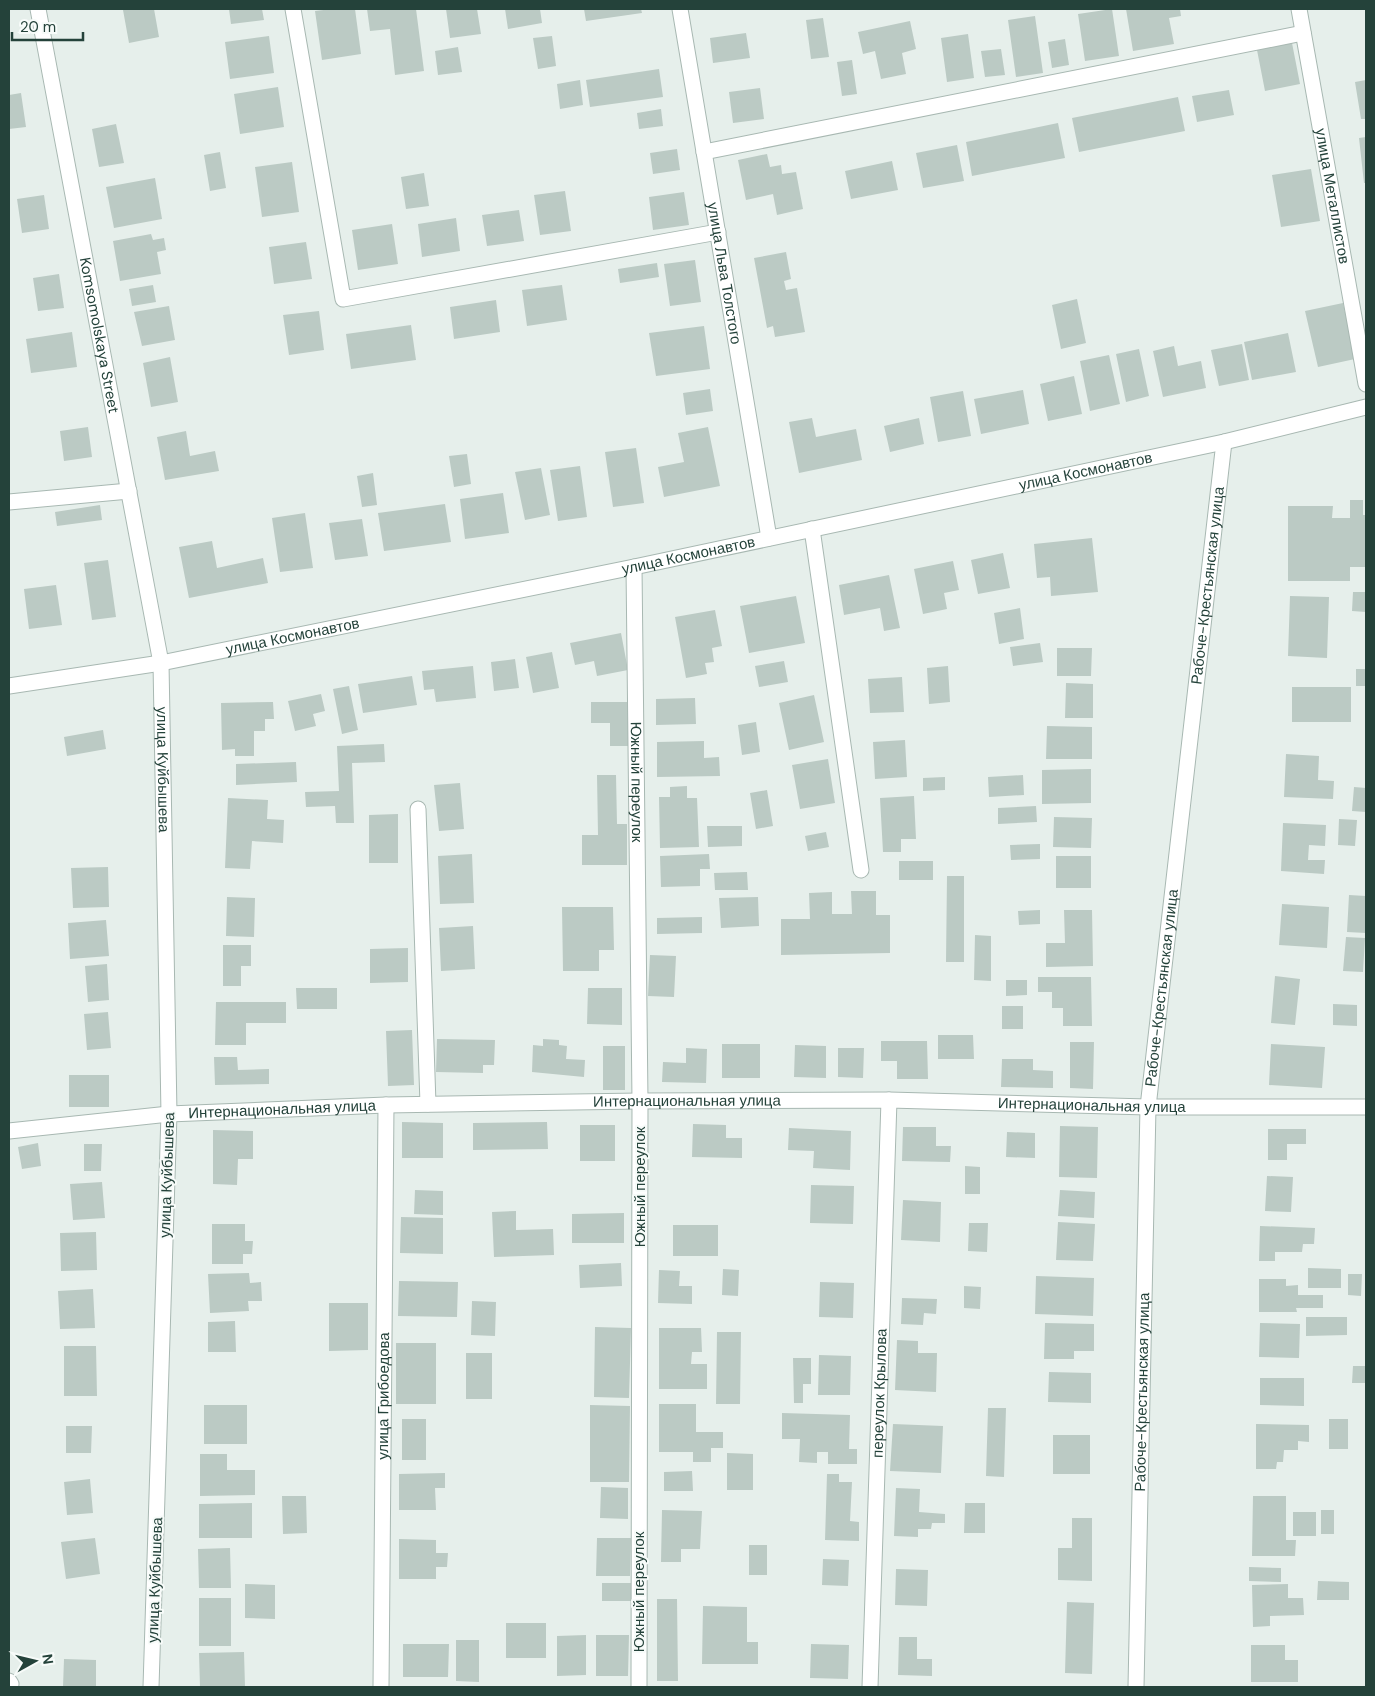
<svg xmlns="http://www.w3.org/2000/svg" width="1375" height="1696" font-family="'DM Sans',sans-serif">
  <rect width="100%" height="100%" fill="#e6efeb"/>
  <path fill="#bbcac4" d="M127 9H154L159 37 129 43 123 10Z
    M229 9H262L264 20 231 24Z
    M332 9H355L361 54 322 60 315 11Z
    M367 9H416L424 71 395 75 390 29 370 31Z
    M446 9H477L481 34 450 38Z
    M505 9H540L542 23 508 29Z
    M584 9H641L642 13 586 21Z
    M1112 9 1119 56 1085 61 1078 14Z
    M1126 9H1180L1181 16 1169 18 1174 44 1133 51Z
    M1035 16 1043 73 1016 77 1008 20Z
    M823 18 829 57 811 59 806 20Z
    M910 21 916 49 902 53 906 74 881 79 875 51 863 54 858 32Z
    M746 33 750 58 713 63 710 38Z
    M968 34 974 78 947 82 941 38Z
    M269 36 274 73 230 79 225 42Z
    M552 36 556 66 538 69 533 38Z
    M1065 39 1069 65 1052 68 1048 42Z
    M1292 43 1300 84 1265 91 1257 50Z
    M458 47 462 72 438 75 435 51Z
    M1001 49 1005 75 985 77 981 51Z
    M852 60 857 94 842 96 837 62Z
    M659 69 663 97 590 107 586 80Z
    M580 80 583 105 560 109 557 84Z
    M1366 80V119H1361L1355 82Z
    M278 87 284 127 240 134 234 94Z
    M760 88 764 119 733 123 729 92Z
    M1229 90 1234 115 1197 122 1192 96Z
    M21 93 26 127 9 129V95Z
    M1178 97 1185 131 1079 152 1072 118Z
    M661 109 663 126 639 129 637 113Z
    M1058 123 1065 158 972 176 966 142Z
    M116 124 124 163 99 167 92 129Z
    M1366 137V183H1364L1359 138Z
    M957 145 964 181 923 188 916 153Z
    M677 149 680 170 653 174 650 153Z
    M220 152 226 188 210 191 204 155Z
    M767 154 770 167 781 165 782 174 796 172 803 209 777 215 773 194 746 200 738 160Z
    M892 161 898 190 851 199 845 171Z
    M292 162 299 212 262 217 255 167Z
    M1311 169 1320 221 1281 227 1272 175Z
    M424 173 429 206 406 209 401 177Z
    M155 178 162 219 114 228 106 187Z
    M565 191 571 231 540 235 534 195Z
    M684 192 689 225 653 230 649 197Z
    M44 195 49 229 22 233 17 199Z
    M519 210 524 241 487 246 482 215Z
    M456 218 460 251 422 257 418 224Z
    M392 224 398 264 358 270 352 230Z
    M151 234 153 240 164 238 166 250 157 252 161 274 120 281 113 241Z
    M306 242 312 279 274 284 269 247Z
    M786 252 791 279 784 281 786 290 797 288 805 332 775 337 773 326 767 328 754 258Z
    M695 260 701 302 670 306 664 264Z
    M657 263 659 277 620 283 618 269Z
    M59 274 64 308 38 311 33 278Z
    M153 285 156 302 132 306 129 289Z
    M562 285 567 320 527 326 522 290Z
    M1077 299 1086 343 1061 349 1052 305Z
    M496 300 500 332 454 339 450 307Z
    M1343 303 1355 359 1318 367 1305 311Z
    M169 306 175 340 142 346 134 312Z
    M319 311 324 350 289 355 283 315Z
    M411 325 416 360 351 369 346 334Z
    M704 326 710 369 656 376 649 333Z
    M72 332 77 367 31 373 26 339Z
    M1288 333 1296 372 1252 380 1244 342Z
    M1242 344 1249 380 1219 386 1211 350Z
    M1174 346 1178 366 1201 361 1206 388 1163 397 1153 351Z
    M1139 349 1149 396 1126 402 1116 354Z
    M1109 355 1120 404 1090 411 1080 361Z
    M170 357 178 402 151 407 143 363Z
    M1074 376 1082 414 1048 421 1040 384Z
    M710 389 713 411 686 415 683 393Z
    M1023 390 1029 424 981 434 974 399Z
    M963 391 971 436 938 442 930 397Z
    M812 418 816 437 856 429 862 460 799 473 789 422Z
    M919 418 924 444 890 452 884 426Z
    M88 427 92 457 64 461 60 431Z
    M708 427 720 486 664 497 658 467 684 462 678 433Z
    M186 431 190 456 215 451 219 471 165 480 157 437Z
    M636 448 644 503 613 507 605 452Z
    M467 454 471 484 454 487 449 456Z
    M580 466 587 517 558 521 550 470Z
    M541 468 550 515 525 520 515 472Z
    M373 473 377 505 362 507 357 476Z
    M503 493 509 533 465 539 460 499Z
    M1350 500H1363V515H1366V567H1350V581H1288V506H1333L1332 518H1350Z
    M445 504 451 542 384 551 378 513Z
    M100 505 102 520 57 526 55 512Z
    M305 513 313 568 280 572 272 518Z
    M362 519 368 556 335 560 329 523Z
    M1092 538 1098 592 1051 596 1050 577 1037 578 1034 544Z
    M212 541 217 568 263 558 268 583 189 598 179 547Z
    M1003 553 1010 588 978 594 971 560Z
    M108 560 116 617 92 620 84 563Z
    M953 561 959 590 944 593 947 609 923 614 914 569Z
    M889 575 900 628 884 631 880 608 844 615 839 585Z
    M56 585 62 625 29 629 24 589Z
    M1353 592H1366V612L1352 611Z
    M796 596 805 643 749 653 740 606Z
    M1290 596 1329 597 1327 658 1288 656Z
    M1020 608 1024 639 999 644 994 613Z
    M715 610 722 646 712 648 714 662 705 663 707 674 686 678 675 617Z
    M621 633 628 670 597 676 594 661 575 665 570 643Z
    M1040 643 1043 662 1013 666 1010 647Z
    M1057 648H1092L1091 676H1057Z
    M552 652 559 688 533 693 526 657Z
    M515 659 519 688 494 691 491 662Z
    M784 661 788 682 759 687 755 666Z
    M473 666 476 698 436 702 434 689 424 690 422 671Z
    M948 666 950 702 929 704 927 668Z
    M1356 669H1366V686H1356Z
    M412 676 417 705 363 713 358 684Z
    M902 677 904 712 870 713 868 679Z
    M1066 683 1093 684V718H1065Z
    M349 686 358 730 342 734 333 689Z
    M1292 687H1351V722H1292Z
    M321 694 325 711 313 714 316 726 295 731 288 701Z
    M814 695 824 742 789 750 779 703Z
    M695 698 696 724 656 725V699Z
    M273 702 274 719H265V731H254V756H235V749L222 750 221 703Z
    M591 702H629V746H610V723H591Z
    M756 722 760 752 742 755 738 725Z
    M1047 726 1092 727V759H1046Z
    M103 730 106 749 67 756 64 737Z
    M905 740 907 777 875 779 873 742Z
    M704 741V758L719 757 720 776 657 777V742Z
    M384 744 385 762 352 763 354 823H336L335 806 306 807 305 792 339 791 337 746Z
    M1286 754 1319 756 1318 780 1334 781 1333 799 1284 797Z
    M828 759 835 803 800 809 792 765Z
    M296 762 297 782 236 785V764Z
    M1091 769V803L1042 804V770Z
    M597 775H616L617 824H627V865H582V835H598Z
    M1023 775 1024 795 989 797 988 777Z
    M945 777V790L923 791V778Z
    M460 783 464 829 439 831 434 785Z
    M687 786V798H697L699 847 660 848 659 797H670V787Z
    M1354 787 1366 788V812L1352 811Z
    M767 790 773 826 756 829 750 793Z
    M914 796 916 839H901V852H883L880 798Z
    M228 798 268 800 267 819 284 820 283 843 252 841 250 869 225 868Z
    M1036 806 1037 822 998 824V808Z
    M398 814V863H369V815Z
    M1054 817 1092 818 1091 848 1053 847Z
    M1339 819 1357 820 1355 846 1338 845Z
    M1283 823 1326 825 1325 846 1309 845 1308 860H1325L1324 874 1281 871Z
    M707 826H742V846L708 847Z
    M826 832 829 847 808 851 805 836Z
    M1040 844V859L1011 860 1010 845Z
    M472 854 474 903 440 904 438 856Z
    M709 854 710 869H700V886L661 887 660 856Z
    M1056 856H1091V888H1056Z
    M899 861H933V880H899Z
    M108 867 109 907 73 908 71 868Z
    M747 872 748 890H715L714 873Z
    M947 876H964V962H946Z
    M851 891H876V915H890V953L781 955V919H810L809 893 832 892V914H852Z
    M1349 895 1366 896V933L1347 932Z
    M227 897 255 898 254 937 226 936Z
    M758 897 759 926 721 928 719 898Z
    M1282 904 1329 907 1327 948 1279 945Z
    M562 907H613L614 950H599V971H563Z
    M1040 910V924L1019 925 1018 911Z
    M1064 910H1092L1093 966 1046 967V943H1065Z
    M702 917V933L657 934V918Z
    M106 920 109 956 70 959 68 923Z
    M473 926 475 969 441 971 439 928Z
    M975 935 991 936V981L974 980Z
    M1346 937 1365 938 1363 972 1343 971Z
    M223 945H251V966H241V986H223Z
    M408 948V982L370 983V949Z
    M650 955 676 956 674 997 648 996Z
    M107 964 109 1000 88 1002 85 966Z
    M1275 976 1300 979 1295 1025 1271 1023Z
    M1038 977H1091L1092 1026H1063V1008H1052V992H1038Z
    M1006 980H1027V995L1006 996Z
    M296 988H337V1009H297Z
    M588 988H622V1025L587 1024Z
    M216 1002H286V1023H246V1045H215Z
    M1333 1004 1357 1005V1026L1333 1025Z
    M1002 1006H1023V1029H1002Z
    M108 1012 111 1048 87 1050 84 1014Z
    M412 1030 414 1085 388 1086 386 1031Z
    M938 1035H973L974 1059H938Z
    M437 1039 495 1040 494 1065H483V1073L436 1072Z
    M543 1039 559 1040V1045L567 1046 566 1059 585 1060 584 1077 532 1072 533 1045 543 1046Z
    M881 1041H927L928 1079H897V1061H881Z
    M1070 1042H1094L1093 1089 1070 1088Z
    M722 1044H760V1078H722Z
    M1271 1044 1325 1047 1322 1088 1269 1085Z
    M795 1045 826 1046V1078L794 1077Z
    M603 1046H625V1090H603Z
    M686 1048 707 1049 706 1083 662 1082 663 1062 686 1063Z
    M838 1048H864L863 1078 838 1077Z
    M214 1057H237L238 1070 269 1069V1084L215 1085Z
    M1002 1059H1033V1070L1053 1071V1088L1001 1087Z
    M69 1075H109V1107H69Z
    M402 1122 443 1123V1158H402Z
    M547 1122 548 1149 473 1150V1123Z
    M693 1124 726 1125V1138H742V1158L692 1157Z
    M580 1125H615V1161H580Z
    M1060 1126 1098 1127 1097 1178 1059 1177Z
    M903 1127H936V1146H951L950 1162 902 1161Z
    M789 1128 851 1131 850 1170 813 1168 814 1151 788 1150Z
    M1268 1129H1306V1144H1287V1160H1268Z
    M213 1130 253 1131V1159H238L237 1185 213 1184Z
    M1007 1132 1035 1133V1158L1006 1157Z
    M38 1143 41 1166 22 1169 18 1147Z
    M84 1144H102L101 1171H84Z
    M965 1166 980 1167V1194H965Z
    M1267 1176 1293 1177 1291 1212 1265 1211Z
    M102 1182 105 1218 73 1220 70 1184Z
    M811 1185 854 1186 853 1224 810 1223Z
    M415 1190 443 1191V1215L414 1214Z
    M1060 1190 1095 1192 1094 1218 1058 1216Z
    M903 1200 941 1202 940 1242 901 1240Z
    M516 1211V1230L553 1229 554 1255 494 1257 492 1212Z
    M624 1213V1243H572V1214Z
    M401 1217 443 1218V1254L400 1253Z
    M1058 1222 1095 1224 1093 1261 1056 1260Z
    M969 1223H988L987 1252 968 1251Z
    M212 1224H245V1241H253L252 1254H243V1264H212Z
    M673 1225H718V1256H673Z
    M1260 1226 1315 1228 1314 1244H1303L1302 1252H1275V1261H1259Z
    M96 1232 97 1270 61 1271 60 1233Z
    M621 1263 622 1286 580 1288 579 1265Z
    M1308 1268 1341 1269V1288H1308Z
    M723 1269 739 1270 738 1296 722 1295Z
    M659 1270 680 1271 679 1286H692V1304L658 1303Z
    M249 1273 250 1283 261 1282 262 1301H248L249 1311 210 1313 208 1274Z
    M1348 1274H1362L1361 1296 1348 1295Z
    M1036 1276 1094 1278 1093 1316 1035 1314Z
    M1259 1279H1286V1286L1298 1285V1295H1323V1308H1296L1297 1312H1259Z
    M399 1281 458 1282 457 1317 398 1316Z
    M820 1282 854 1283 853 1318 819 1317Z
    M964 1286 981 1287 980 1309 964 1308Z
    M93 1289 95 1328 60 1329 58 1291Z
    M902 1298 937 1299 936 1314 924 1313 923 1325 901 1324Z
    M472 1301 496 1302 495 1336 471 1335Z
    M329 1303H368V1350L329 1351Z
    M1306 1317H1347V1335L1306 1336Z
    M235 1321 236 1352H208V1322Z
    M1045 1323 1094 1324V1351H1074V1359H1044Z
    M1260 1323 1300 1324 1299 1358 1259 1357Z
    M595 1327 631 1328 629 1398 594 1397Z
    M659 1328H701L702 1352H692L691 1364H707V1389H659Z
    M717 1332H741L740 1404H716Z
    M897 1340 918 1341V1353H937L936 1392 895 1390Z
    M396 1343H436V1404H396Z
    M64 1346H96L97 1396H64Z
    M466 1353H492V1399H466Z
    M819 1355 851 1356 850 1395H818Z
    M793 1358H811V1384H803V1403H794Z
    M1353 1366H1366V1383H1352Z
    M1049 1372 1091 1373V1403L1048 1402Z
    M1260 1378H1304V1406L1260 1405Z
    M659 1404H696V1432H723V1448H711V1462H693V1452H659Z
    M204 1405H247V1444H204Z
    M590 1405 630 1406 629 1482H590Z
    M988 1408H1006L1004 1477 986 1476Z
    M782 1413 850 1415 849 1449H857V1464H828V1452H817V1463L799 1462 800 1439H782Z
    M402 1419H426V1460H402Z
    M1329 1419H1348V1449H1329Z
    M893 1424 943 1426 941 1473 890 1471Z
    M1256 1424 1309 1425V1442L1298 1441V1450H1284L1283 1462H1277L1276 1469H1256Z
    M66 1426H92L91 1453H66Z
    M1053 1435H1090V1474H1053Z
    M727 1453 753 1454V1490H727Z
    M200 1454H227V1470H255V1495L200 1496Z
    M692 1471 693 1491H664V1472Z
    M445 1473V1488H435L436 1510H399V1474Z
    M827 1474H839V1482H852L850 1521 859 1522V1541L825 1540Z
    M90 1479 93 1513 67 1515 64 1482Z
    M601 1487 628 1488V1519L600 1518Z
    M896 1488 920 1489 919 1512 945 1514V1523H932L931 1529H918V1537L894 1536Z
    M282 1496H306L307 1533 283 1534Z
    M1253 1496H1286V1540H1296L1295 1556H1252Z
    M252 1503V1538H199V1504Z
    M965 1503H985V1533H964Z
    M662 1510 702 1511 700 1549H681V1562H661Z
    M1321 1510H1334V1534H1321Z
    M1293 1512H1316V1536H1293Z
    M1072 1518H1092V1581L1058 1580V1548H1072Z
    M95 1538 100 1574 66 1579 61 1542Z
    M597 1538H631L630 1576H596Z
    M399 1539 436 1540V1553H448L447 1567H436V1579H399Z
    M749 1545H767V1575H749Z
    M230 1548 231 1588H199L198 1549Z
    M823 1559 849 1560 848 1586 822 1585Z
    M1249 1567 1281 1568V1582L1249 1581Z
    M896 1569 928 1570 927 1606 895 1605Z
    M1318 1581 1349 1582V1600H1317Z
    M602 1583H631L632 1601H602Z
    M245 1584 275 1585V1619L245 1618Z
    M1288 1584V1598H1303L1304 1615 1270 1616V1626L1253 1627 1252 1585Z
    M199 1598H231V1646H199Z
    M657 1599H677L678 1681H657Z
    M1067 1602 1094 1603 1092 1674 1065 1673Z
    M703 1606 747 1607V1642H758V1664H702Z
    M506 1623H546V1658H506Z
    M586 1635V1675L557 1676V1636Z
    M596 1635H629L628 1676H596Z
    M899 1637H917V1659H932V1676L898 1675Z
    M456 1640H479V1682L456 1681Z
    M403 1644H449L448 1677H403Z
    M811 1644 849 1645 848 1679 810 1678Z
    M1251 1645H1285V1660H1298V1682H1251Z
    M244 1652 245 1687H200L199 1653Z
    M64 1659 96 1660V1687H63Z"/>
  <g fill="none" stroke-linecap="round" stroke-linejoin="round">
    <g stroke="#a8b8b2" stroke-width="17">
      <g id="minor">
        <path id="s1" d="M38 9 161 663 169 1114 151 1687"/>
        <path d="M293 9 343 299 718 232"/>
        <path id="s2" d="M680 9 769 538"/>
        <path id="s3" d="M1299 9 1366 384"/>
        <path d="M704 152 1303 33"/>
        <path d="M9 502 129 491"/>
        <path d="M812 529 861 870"/>
        <path id="s4" d="M634 567 640 1101 639 1687"/>
        <path id="s5" d="M9 686 161 663 634 567 1224 442 1366 407"/>
        <path d="M418 809 428 1104"/>
        <path id="s6" d="M9 1131 169 1114 386 1105 640 1101 889 1100 1148 1107H1366"/>
        <path d="M9 1681 11 1684 10 1687"/>
        <path id="s7" d="M381 1687 386 1105"/>
        <path id="s8" d="M870 1687 889 1100"/>
        <path id="s9" d="M1136 1687 1148 1107 1224 442"/>
      </g>
    </g>
    <use href="#minor" stroke="#fff" stroke-width="15"/>
  </g>
  <g text-anchor="middle" dominant-baseline="central" stroke-width="4" stroke-linejoin="round" paint-order="stroke">
    <g font-size="15" fill="#24423a" stroke="#f7fbf9">
      <text stroke="none"><textPath href="#s3" startOffset="190">улица Металлистов</textPath></text>
      <text stroke="none"><textPath href="#s2" startOffset="268">улица Льва Толстого</textPath></text>
      <text stroke="none"><textPath href="#s1" startOffset="332">Komsomolskaya Street</textPath></text>
      <text stroke="none"><textPath href="#s5" startOffset="1098">улица Космонавтов</textPath></text>
      <text stroke="none"><textPath href="#s5" startOffset="692">улица Космонавтов</textPath></text>
      <text stroke="none"><textPath href="#s9" startOffset="1105">Рабоче-Крестьянская улица</textPath></text>
      <text stroke="none"><textPath href="#s5" startOffset="288">улица Космонавтов</textPath></text>
      <text stroke="none"><textPath href="#s1" startOffset="772">улица Куйбышева</textPath></text>
      <text stroke="none"><textPath href="#s4" startOffset="215">Южный переулок</textPath></text>
      <text stroke="none"><textPath href="#s9" startOffset="700">Рабоче-Крестьянская улица</textPath></text>
      <text stroke="none"><textPath href="#s6" startOffset="679">Интернациональная улица</textPath></text>
      <text stroke="none"><textPath href="#s6" startOffset="1084">Интернациональная улица</textPath></text>
      <text stroke="none"><textPath href="#s6" startOffset="274">Интернациональная улица</textPath></text>
      <text transform="translate(167 1175) rotate(-88)">улица Куйбышева</text>
      <text transform="translate(640 1187) rotate(-90)">Южный переулок</text>
      <text stroke="none"><textPath href="#s9" startOffset="295">Рабоче-Крестьянская улица</textPath></text>
      <text stroke="none"><textPath href="#s8" startOffset="294">переулок Крылова</textPath></text>
      <text stroke="none"><textPath href="#s7" startOffset="291">улица Грибоедова</textPath></text>
      <text transform="translate(155 1580) rotate(-88)">улица Куйбышева</text>
      <text transform="translate(639 1592) rotate(-90)">Южный переулок</text>
    </g>
  </g>
  <rect width="1375" height="1696" fill="none" stroke="#24423a" stroke-width="20"/>
  <g transform="translate(35 1661) rotate(82)" stroke="#f7fbf9" stroke-width="4" paint-order="stroke">
  <path d="M0-4L9 19L0 12L-9 19Z" fill="#24423a"/>
  <text y="-8" font-size="14" font-weight="bold" text-anchor="middle" fill="#24423a">N</text>
  </g>
  <path d="M12 32v8h71v-8" fill="none" stroke="#24423a" stroke-width="2.5"/>
  <text x="20" y="32" font-size="15" fill="#24423a" stroke="#f7fbf9" stroke-width="4" paint-order="stroke">20 m</text>
</svg>
